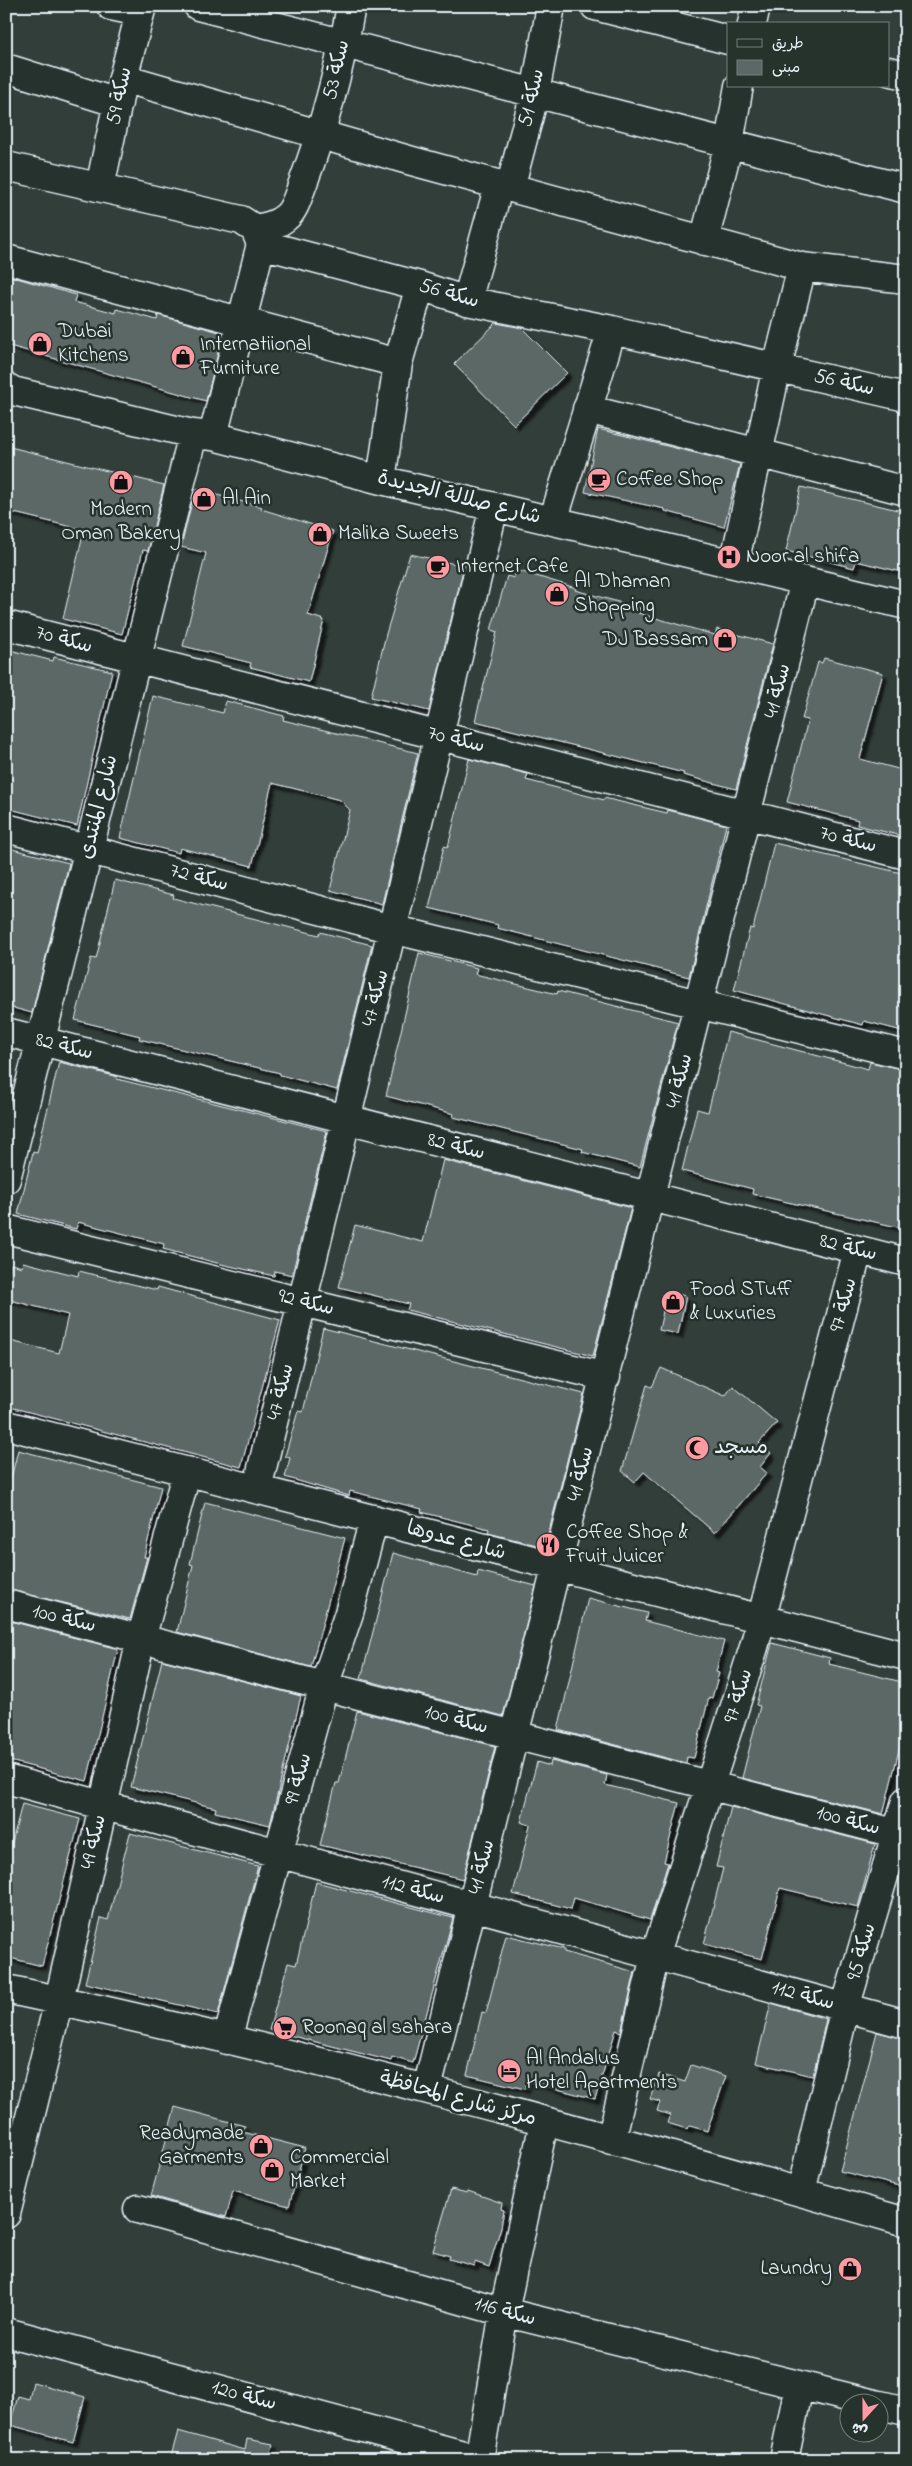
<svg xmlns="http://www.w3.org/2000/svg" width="912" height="2466" font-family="'Indie Flower','Playpen Sans Arabic',sans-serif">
  <defs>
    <filter id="shadow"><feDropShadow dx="4.5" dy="4.5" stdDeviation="1" flood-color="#0009"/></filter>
  </defs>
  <rect width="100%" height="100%" fill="#323e39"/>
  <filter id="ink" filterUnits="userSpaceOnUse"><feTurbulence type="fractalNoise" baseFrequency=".02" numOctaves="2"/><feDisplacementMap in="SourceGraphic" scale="10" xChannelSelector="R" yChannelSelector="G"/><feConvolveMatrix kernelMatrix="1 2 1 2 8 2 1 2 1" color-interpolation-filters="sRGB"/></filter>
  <g filter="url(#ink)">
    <path fill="#5c6865" stroke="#e8f1f8" filter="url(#shadow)" d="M6 275 76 295 74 302 116 313 117 309 157 320 158 315 223 333 206 401 6 345Z
      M496 323 522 328 567 373 514 425 454 364Z
      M598 429 740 464 724 527 665 511V509L585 492Z
      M6 446 164 485 148 551 143 550 122 634 63 619 84 530 6 511Z
      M801 487 906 512V573L856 561 854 568 786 551Z
      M195 489 262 507 261 509 333 531 308 615 324 620 309 682 250 667 251 663 183 646 206 553 181 547Z
      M410 554 464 566 429 711 371 697 386 634Z
      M516 570 576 588 575 590 640 608 638 613 715 635 717 629 773 644 736 789 683 775 684 773 475 721 497 632 491 630 507 576 514 578Z
      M6 649 53 661 54 657 112 671 77 826 6 808Z
      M824 658 883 673 860 759 906 771V837L857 825 858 820 787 802 808 720 802 719 818 662 822 663Z
      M153 696 223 713 226 701 284 716 283 720 418 753 382 904 330 890 350 810 340 800 272 783 252 866 180 848 179 853 120 838Z
      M469 759 528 774 526 780 604 800V798L667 813 668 810 726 825 689 977 497 928 498 925 429 908 444 846 448 847Z
      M774 843 906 874V1032L864 1021 863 1025 734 990 750 928 753 929Z
      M12 849 69 863 32 1013 6 1006V870Z
      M115 880 174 895 173 898 319 935 320 932 372 945 337 1090 280 1075V1073L139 1039 140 1036 75 1020 91 958 96 959Z
      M419 953 477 968 475 974 557 994 558 991 678 1022 640 1167 582 1152 583 1149 453 1117 454 1114 386 1096Z
      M728 1032 868 1069 870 1062 906 1070V1229L752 1194 753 1189 682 1171 697 1109 708 1112Z
      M59 1062 118 1077 117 1079 327 1131 292 1275 275 1271 274 1276 221 1264 163 1249 164 1244 78 1222 76 1229 18 1214 33 1152 37 1153Z
      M443 1160 631 1208 593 1356 407 1310 409 1304 339 1287 355 1225 423 1242Z
      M23 1262 78 1276 79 1271 157 1290 158 1287 280 1320 241 1467 6 1406V1340L59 1353 68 1315 6 1299V1286L11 1264 22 1267Z
      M667 1292 686 1296 678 1334 659 1330Z
      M323 1328 584 1394 545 1547 488 1533 489 1529 421 1512 422 1509 350 1491 349 1496 285 1477 290 1458 285 1456 298 1411 303 1412Z
      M661 1368 725 1396 733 1386 777 1423 759 1443 771 1453 760 1467 767 1473 715 1533 644 1472 635 1482 622 1471 647 1385 652 1387Z
      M18 1450 161 1487 144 1557H147L130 1619 6 1589V1499Z
      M205 1502 345 1538 311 1667 177 1632 193 1565 190 1564Z
      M393 1553 477 1577 478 1571 536 1586 503 1716 361 1679Z
      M588 1598 647 1613 645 1621 724 1641 716 1672 719 1673 712 1698 709 1697 694 1758 687 1757 686 1763 558 1730Z
      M6 1620 118 1649 87 1781 6 1760Z
      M772 1643 830 1658 829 1664 906 1683V1722L883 1814 742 1778 760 1706 756 1705Z
      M162 1660 301 1696 270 1825 215 1812 216 1808 131 1787Z
      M357 1711 495 1746 463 1879 320 1845 336 1783H339Z
      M551 1761 607 1775 605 1785 679 1803 664 1862 668 1863 650 1920 574 1898 571 1909 513 1894 530 1825 521 1822 537 1762 550 1766Z
      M22 1804 80 1819 42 1966 6 1957V1865Z
      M731 1807 875 1844 858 1907 780 1888 762 1959 704 1944 723 1868 716 1867Z
      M130 1833 258 1866 218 2014 85 1983 101 1918 108 1920Z
      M316 1882 453 1918 413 2063 392 2057 391 2061 269 2030 288 1963 296 1965Z
      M506 1935 564 1949V1952L635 1972 621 2032 616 2030 595 2099 527 2081 525 2089 467 2075 482 2012 486 2013Z
      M771 2003 826 2019 813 2076 756 2063Z
      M877 2032 906 2039V2156L899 2186 840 2171Z
      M691 2065 726 2076 707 2131 690 2126 687 2129 667 2123 670 2115 657 2111 660 2102 650 2099 659 2074 685 2082Z
      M175 2107 245 2126 243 2132 305 2148 289 2206 233 2191 226 2217 151 2196Z
      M451 2189 467 2193 468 2191 502 2203 501 2209 504 2210 501 2227 489 2267 475 2262 474 2266 449 2259 450 2256 433 2251Z
      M33 2382 85 2397 73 2442 10 2425 18 2396 29 2399Z
      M178 2431 245 2450 247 2439 273 2444 269 2460H170Z"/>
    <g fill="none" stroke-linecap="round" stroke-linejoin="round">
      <g stroke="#e8f1f8" stroke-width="31">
        <path id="minor" d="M111 6 140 12
          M198 6 906 189
          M595 6 728 40
          M752 24 756 6
          M6 68 118 103
          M888 71 906 75
          M123 78 412 161 802 267 906 279
          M6 166 241 220 255 229 261 244 420 286 467 301 612 330 906 397
          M100 187 123 78 142 6
          M510 188 535 93 551 6
          M255 229C266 227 277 225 286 217 295 210 299 193 303 183 325 125 340 67 351 6
          M704 241 729 143 739 86
          M6 259 398 363
          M467 301 499 185
          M6 387 13 391 193 434 213 436 381 480 906 605
          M587 409 906 491
          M213 436 261 244
          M381 480 398 363 420 286
          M553 521 612 330
          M734 564 777 367 802 267
          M6 625 906 855
          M6 828 392 929 906 1055
          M6 1032 906 1262
          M6 1179 193 434
          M6 1229 606 1377
          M6 1425 906 1656
          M257 1489 494 507
          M6 1604 906 1836
          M6 1779 906 2024
          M6 1989C309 2053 608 2137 906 2222
          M227 2040 324 1686 349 1613 374 1519
          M427 2089 514 1735 805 581
          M611 2140 655 1956 754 1647 858 1250
          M801 2192 845 2008 906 1801
          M138 2209 504 2312 875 2404
          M6 2214 59 2000 141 1639 187 1471
          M6 2332 482 2460
          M880 2405 906 2411
          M479 2460 504 2312 544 2122
          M784 2460 799 2386"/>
      </g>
      <use href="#minor" stroke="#26332d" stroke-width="28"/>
    </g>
  </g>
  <defs>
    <g id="shop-disc" transform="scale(1.25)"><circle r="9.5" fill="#ff9aa2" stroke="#26332d"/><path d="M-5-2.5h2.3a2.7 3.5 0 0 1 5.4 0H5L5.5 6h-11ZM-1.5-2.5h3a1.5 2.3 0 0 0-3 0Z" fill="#111"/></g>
    <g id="cafe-disc" transform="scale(1.25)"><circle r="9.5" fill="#ff9aa2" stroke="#26332d"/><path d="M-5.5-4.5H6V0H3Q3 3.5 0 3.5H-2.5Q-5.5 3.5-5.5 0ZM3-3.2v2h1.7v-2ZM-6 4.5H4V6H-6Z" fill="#111"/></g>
    <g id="hospital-disc" transform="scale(1.25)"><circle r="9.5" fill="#ff9aa2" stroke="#26332d"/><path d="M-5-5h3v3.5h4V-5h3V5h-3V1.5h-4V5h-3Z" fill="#111"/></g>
    <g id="mosque-disc" transform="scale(1.25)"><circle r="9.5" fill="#ff9aa2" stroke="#26332d"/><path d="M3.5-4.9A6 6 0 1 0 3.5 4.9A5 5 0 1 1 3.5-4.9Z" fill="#111"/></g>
    <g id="restaurant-disc" transform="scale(1.25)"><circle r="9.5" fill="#ff9aa2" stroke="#26332d"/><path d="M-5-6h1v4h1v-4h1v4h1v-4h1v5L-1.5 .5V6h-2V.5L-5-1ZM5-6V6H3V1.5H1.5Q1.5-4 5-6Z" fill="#111"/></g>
    <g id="supermarket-disc" transform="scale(1.25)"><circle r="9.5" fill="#ff9aa2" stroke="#26332d"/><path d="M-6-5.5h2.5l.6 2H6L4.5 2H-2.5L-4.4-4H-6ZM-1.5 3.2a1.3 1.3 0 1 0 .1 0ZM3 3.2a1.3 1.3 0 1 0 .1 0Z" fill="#111"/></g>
    <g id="hotel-disc" transform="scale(1.25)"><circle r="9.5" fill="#ff9aa2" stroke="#26332d"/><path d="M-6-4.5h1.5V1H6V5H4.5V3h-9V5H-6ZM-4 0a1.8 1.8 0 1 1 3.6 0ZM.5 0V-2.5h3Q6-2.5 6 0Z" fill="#111"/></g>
  </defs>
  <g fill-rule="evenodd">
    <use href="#shop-disc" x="40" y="344"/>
    <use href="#shop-disc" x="183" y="357"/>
    <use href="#cafe-disc" x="599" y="480"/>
    <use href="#shop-disc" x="121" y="482"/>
    <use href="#shop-disc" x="204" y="499"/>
    <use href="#shop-disc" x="320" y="534"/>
    <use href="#hospital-disc" x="729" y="557"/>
    <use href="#cafe-disc" x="438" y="567"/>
    <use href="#shop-disc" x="557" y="594"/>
    <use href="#shop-disc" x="725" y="640"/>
    <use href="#shop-disc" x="673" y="1302"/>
    <use href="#mosque-disc" x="697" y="1448"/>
    <use href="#restaurant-disc" x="548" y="1545"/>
    <use href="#supermarket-disc" x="285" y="2028"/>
    <use href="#hotel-disc" x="509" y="2071"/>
    <use href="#shop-disc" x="261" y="2146"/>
    <use href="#shop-disc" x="272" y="2170"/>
    <use href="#shop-disc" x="850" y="2269"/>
  </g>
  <g text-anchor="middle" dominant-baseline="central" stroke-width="5" stroke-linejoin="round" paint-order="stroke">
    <g font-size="21" fill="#e8f1f8" stroke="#26332d">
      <text transform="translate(337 70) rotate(-77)">سكة 53</text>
      <text transform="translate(120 96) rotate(-78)">سكة 59</text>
      <text transform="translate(532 98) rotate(-77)">سكة 51</text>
      <text transform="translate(449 294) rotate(16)">سكة 56</text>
      <text transform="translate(844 383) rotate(13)">سكة 56</text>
      <text transform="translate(459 498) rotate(14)">شارع صلالة الجديدة</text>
      <text transform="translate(64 640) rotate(15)">سكة 70</text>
      <text transform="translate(778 691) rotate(-76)">سكة 41</text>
      <text transform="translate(456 740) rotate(14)">سكة 70</text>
      <text transform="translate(99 807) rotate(-76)">شارع المنتدى</text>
      <text transform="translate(848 840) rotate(14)">سكة 70</text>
      <text transform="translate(199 878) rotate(15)">سكة 72</text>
      <text transform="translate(376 998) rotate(-76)">سكة 47</text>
      <text transform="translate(64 1047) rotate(14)">سكة 82</text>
      <text transform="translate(680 1081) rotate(-76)">سكة 41</text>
      <text transform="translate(456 1147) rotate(14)">سكة 82</text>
      <text transform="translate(848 1248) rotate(14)">سكة 82</text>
      <text transform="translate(306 1303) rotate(14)">سكة 92</text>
      <text transform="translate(844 1305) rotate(-75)">سكة 97</text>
      <text transform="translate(281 1392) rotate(-76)">سكة 47</text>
      <text transform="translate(581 1474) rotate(-76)">سكة 41</text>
      <text transform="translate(456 1541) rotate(15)">شارع عدوها</text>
      <text transform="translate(64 1619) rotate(14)">سكة 100</text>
      <text transform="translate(739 1696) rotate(-73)">سكة 97</text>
      <text transform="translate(456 1720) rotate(15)">سكة 100</text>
      <text transform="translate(299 1779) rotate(-75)">سكة 99</text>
      <text transform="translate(848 1821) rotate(15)">سكة 100</text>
      <text transform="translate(94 1842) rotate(-77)">سكة 49</text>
      <text transform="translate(482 1867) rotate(-76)">سكة 41</text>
      <text transform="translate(413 1890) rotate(15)">سكة 112</text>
      <text transform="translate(862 1952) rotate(-74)">سكة 95</text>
      <text transform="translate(803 1996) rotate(15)">سكة 112</text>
      <text transform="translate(458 2099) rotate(15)">مركز شارع المحافظة</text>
      <text transform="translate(505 2312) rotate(15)">سكة 116</text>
      <text transform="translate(244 2396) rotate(15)">سكة 120</text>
    </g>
    <g font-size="21" fill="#e8f1f8" stroke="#26332d" text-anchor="start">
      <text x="58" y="332">Dubai<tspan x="58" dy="24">Kitchens</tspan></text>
      <text x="200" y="345">Internatiional<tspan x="200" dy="24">Furniture</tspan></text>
      <text x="616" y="480">Coffee Shop</text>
      <text x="222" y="499">Al Ain</text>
      <text x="121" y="510" text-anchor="middle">Modern<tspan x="121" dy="24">Oman Bakery</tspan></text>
      <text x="338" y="534">Malika Sweets</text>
      <text x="746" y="557">Noor al shifa</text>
      <text x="456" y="567">Internet Cafe</text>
      <text x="574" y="582">Al Dhaman<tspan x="574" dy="24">Shopping</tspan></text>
      <text x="708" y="640" text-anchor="end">DJ Bassam</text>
      <text x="690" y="1290">Food STuff<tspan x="690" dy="24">&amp; Luxuries</tspan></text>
      <text x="714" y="1448">مسجد</text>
      <text x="566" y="1533">Coffee Shop &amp;<tspan x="566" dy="24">Fruit Juicer</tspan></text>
      <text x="302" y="2028">Roonaq al sahara</text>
      <text x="526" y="2059">Al Andalus<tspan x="526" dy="24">Hotel Apartments</tspan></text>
      <text x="244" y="2134" text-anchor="end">Readymade<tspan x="244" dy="24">Garments</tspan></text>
      <text x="290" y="2158">Commercial<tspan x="290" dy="24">Market</tspan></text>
      <text x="832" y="2269" text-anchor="end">Laundry</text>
    </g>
  </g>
  <rect width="912" height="2466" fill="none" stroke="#26332d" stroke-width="25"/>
  <rect x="12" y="12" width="887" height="2441" fill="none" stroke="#e8f1f8" stroke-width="2" filter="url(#ink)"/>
  <rect x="727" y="22" width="162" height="65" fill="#26332d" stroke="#747f7e"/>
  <rect x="737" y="39" width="25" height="8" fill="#26332d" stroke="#747f7e"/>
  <text x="772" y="48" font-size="15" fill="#e8f1f8">طريق</text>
  <rect x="737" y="60" width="25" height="15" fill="#5c6865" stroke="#747f7e"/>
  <text x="772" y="72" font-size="15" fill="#e8f1f8">مبنى</text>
  <g transform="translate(864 2418) rotate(201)"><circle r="24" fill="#26332d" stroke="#747f7e"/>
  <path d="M0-4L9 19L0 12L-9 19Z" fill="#ff9aa2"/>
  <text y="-8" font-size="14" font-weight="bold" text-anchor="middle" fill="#e8f1f8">ش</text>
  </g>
</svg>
